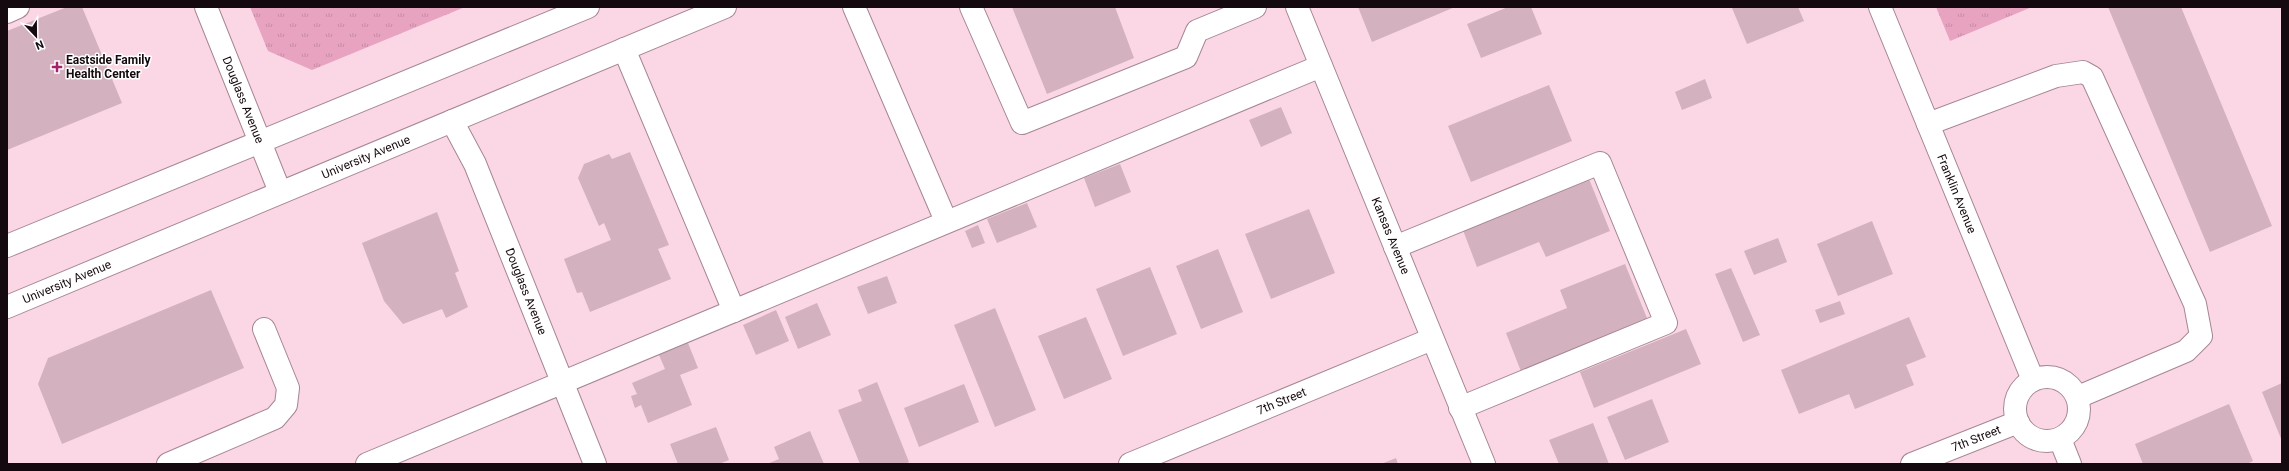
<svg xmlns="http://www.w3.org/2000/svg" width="2289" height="471" font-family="Roboto,sans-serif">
  <defs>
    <pattern id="grass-tufts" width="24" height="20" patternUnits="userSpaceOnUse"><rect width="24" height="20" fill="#e8a3c1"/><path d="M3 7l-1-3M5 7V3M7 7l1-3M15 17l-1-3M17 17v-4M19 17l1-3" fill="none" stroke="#c68ba5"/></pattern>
  </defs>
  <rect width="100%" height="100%" fill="#fbd7e6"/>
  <path fill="url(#grass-tufts)" d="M250 7H465L312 70 268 51Z
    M1936 7H2032L1950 41Z"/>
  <path fill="#d3b1be" d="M67 7H82L122 103 7 150V31Z
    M1012 7H1115L1134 58 1047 94Z
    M1358 7H1455L1372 42Z
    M1508 7H1531L1542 34 1481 58 1467 24Z
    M1734 7H1798L1804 21 1747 44 1732 8Z
    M2108 7H2181L2272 226 2210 252Z
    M1705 79 1712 98 1682 110 1675 92Z
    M1549 85 1572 141 1471 182 1448 126Z
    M1281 107 1292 133 1261 147 1249 120Z
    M630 152 669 245 658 249 671 279 590 312 582 292 577 293 564 259 611 240 604 223 599 226 578 178 584 164 609 154 612 159Z
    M1120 164 1131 192 1095 207 1084 178Z
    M1587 174 1610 231 1546 257 1539 242 1477 267 1461 225Z
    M1027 203 1037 227 997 243 987 219Z
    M1309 209 1335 273 1271 299 1245 234Z
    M437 212 459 271 455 273 468 307 446 318 442 309 403 324 384 301 362 243Z
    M1872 221 1893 274 1838 296 1817 244Z
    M978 225 985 243 972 248 965 231Z
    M1778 238 1787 262 1754 275 1744 251Z
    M1218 249 1243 312 1201 329 1176 266Z
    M1625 264 1649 323 1522 374 1506 333 1567 308 1560 290Z
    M1150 267 1177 334 1123 356 1096 289Z
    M1731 268 1760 335 1743 342 1715 274Z
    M887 276 897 303 868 314 857 287Z
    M211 290 244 368 62 444 38 384 48 358Z
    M1840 301 1845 314 1820 323 1815 310Z
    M817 303 831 335 798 349 785 317Z
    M995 308 1036 410 995 427 954 325Z
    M776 310 789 341 756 355 743 325Z
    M1086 317 1112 379 1064 399 1038 336Z
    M1909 317 1926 357 1906 365 1914 385 1855 409 1849 394 1799 414 1781 370Z
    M1686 329 1701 364 1594 408 1580 372Z
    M688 343 698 368 680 375 692 405 648 423 641 405 635 408 631 396 637 394 632 383 665 369 659 355Z
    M877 382 909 462 905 464H860L838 410 862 401 858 390Z
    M2282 383V441L2262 392Z
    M964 384 979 422 919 447 904 408Z
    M1652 399 1669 442 1625 460 1607 417Z
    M2229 404 2253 461 2247 464H2143L2135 444Z
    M1593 423 1609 464H1559L1549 440Z
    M716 427 729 460 719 464H678L670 444Z
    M810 431 824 464H767L779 459 774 447Z
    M1396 458 1398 464H1381Z"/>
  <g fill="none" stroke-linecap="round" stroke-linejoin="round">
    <g stroke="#a68693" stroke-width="24">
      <g id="minor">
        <path id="s1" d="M206 7 280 192"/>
        <path d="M854 7 946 221"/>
        <path d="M971 7 1022 123 1186 57 1197 31 1255 7"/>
        <path id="s2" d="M1297 7 1484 464"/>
        <path id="s3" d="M1880 7 2033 380"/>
        <path d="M7 12 18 7"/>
        <path d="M624 49 734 311"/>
        <path id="s4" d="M452 121 475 164 595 464"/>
        <path d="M1928 124 2056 76 2083 72 2092 77 2195 304 2201 336 2186 351 2078 397"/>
        <path d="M1395 247 1600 163 1666 323 1460 408"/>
        <circle cx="2047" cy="409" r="32"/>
        <path d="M2060 439 2070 464"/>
        <path d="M168 464 275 418 286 405 288 388 264 329"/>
        <path d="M367 464 1321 66"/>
        <path id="s5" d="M1130 464 1432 339"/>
        <path id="s6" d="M1912 464 2018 422"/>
      </g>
    </g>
    <g stroke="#a68693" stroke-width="24">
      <g id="major">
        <path d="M7 246 588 7"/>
        <path id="s7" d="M7 307 725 7"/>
      </g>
    </g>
    <use href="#minor" stroke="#fff" stroke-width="22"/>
    <use href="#major" stroke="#fff" stroke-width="22"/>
  </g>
  <path fill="#a7226d" stroke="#fff" stroke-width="1.5" d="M55 61h4v4h4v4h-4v4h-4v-4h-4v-4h4z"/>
  <g text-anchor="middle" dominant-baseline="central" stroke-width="3" stroke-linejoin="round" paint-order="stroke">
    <g font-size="12" font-weight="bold" fill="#14090e" stroke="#fff" text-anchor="start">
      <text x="66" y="60">Eastside Family<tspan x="66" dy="14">Health Center</tspan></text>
    </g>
    <g font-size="12" fill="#14090e" stroke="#fff">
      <text stroke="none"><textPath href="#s1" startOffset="100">Douglass Avenue</textPath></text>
      <text stroke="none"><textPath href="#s7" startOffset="389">University Avenue</textPath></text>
      <text stroke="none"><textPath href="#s3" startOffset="202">Franklin Avenue</textPath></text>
      <text stroke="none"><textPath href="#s2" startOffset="247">Kansas Avenue</textPath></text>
      <text stroke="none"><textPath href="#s7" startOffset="65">University Avenue</textPath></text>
      <text stroke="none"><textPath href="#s4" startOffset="186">Douglass Avenue</textPath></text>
      <text stroke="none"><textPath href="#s5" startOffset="164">7th Street</textPath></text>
      <text stroke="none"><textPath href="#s6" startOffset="69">7th Street</textPath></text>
    </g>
  </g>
  <rect width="2289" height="471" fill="none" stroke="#14090e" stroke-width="16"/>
  <g transform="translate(36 36) rotate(158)" stroke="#ffffff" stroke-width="3" paint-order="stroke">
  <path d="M0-3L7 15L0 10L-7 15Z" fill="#14090e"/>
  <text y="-6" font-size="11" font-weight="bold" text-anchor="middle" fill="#14090e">N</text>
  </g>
</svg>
